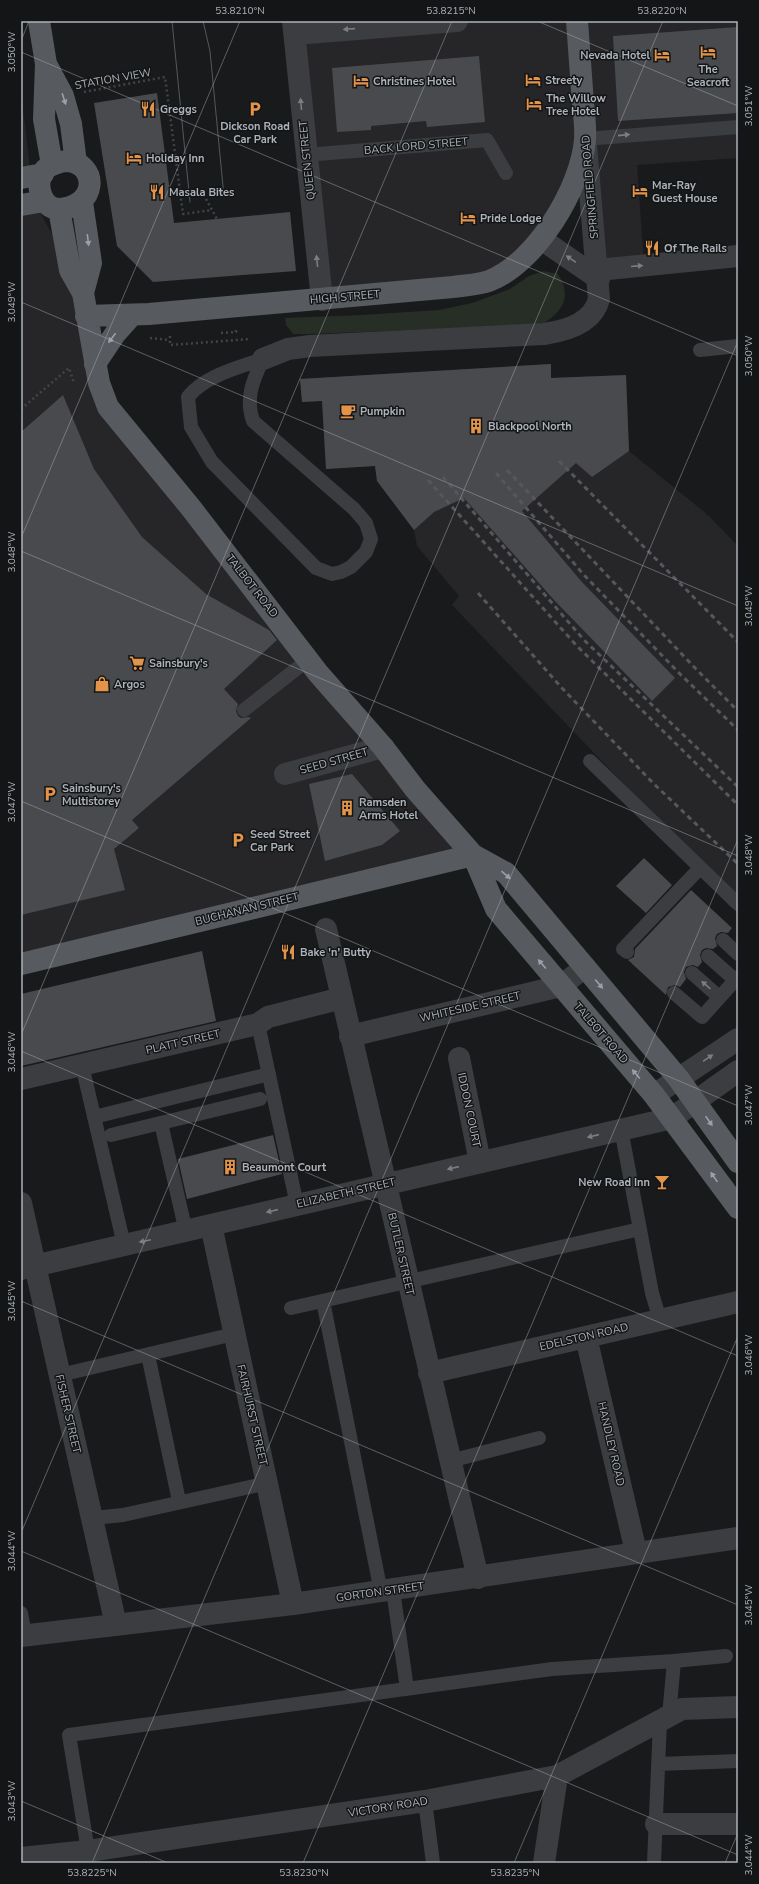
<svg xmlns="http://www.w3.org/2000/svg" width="759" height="1884" font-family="'Nunito Sans',sans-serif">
  <rect width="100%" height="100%" fill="#191a1b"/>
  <path fill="#262628" d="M293 21H738V158L637 165 644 264 598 270 580 163 509 270 322 300Z
    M21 92 31 176 21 178Z
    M35 203 57 243 99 383 473 855 21 964V205Z
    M551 364V378L626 375 629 451 708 515 738 546V894L693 856 452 605 459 596 417 546 414 530 377 481 375 466 326 469 322 401 302 402 300 379Z"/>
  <path fill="#262e26" d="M543 271 558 274C573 298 562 312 541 325L311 334H293L286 325 285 318 361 315 439 310 472 303 510 289 529 276Z"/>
  <path fill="#494a4e" d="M738 27V113L618 121 613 36Z
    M479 56 485 122 427 127 426 121 371 126V130L337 132 332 68Z
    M157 93 174 223 290 212 296 271 153 282 117 246 94 103Z
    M551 364V378L626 375 629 451 592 477 576 463 522 511 581 581 675 678 652 701 554 600 464 498 434 512 414 530 377 481 375 466 326 469 322 401 302 402 300 379Z
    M63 395 94 469 142 537 206 594 269 630 277 640 224 689 238 704 236 711 238 716 241 718 249 717 251 718 132 820 139 828 114 849 125 890 21 915V432Z
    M352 774 400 831 382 845 325 861 309 784Z
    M644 858 672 885 646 913 616 886Z
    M691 890 732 928 728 933 721 932 717 934 715 938 717 946 713 949 706 948 702 950 700 955 702 962 698 967 693 965 686 967 684 972 686 979 680 987 675 985 668 987 666 995 628 960 634 957 635 949Z
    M202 951 216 1021 21 1066V994Z
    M273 1135 282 1174 187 1199 178 1159Z"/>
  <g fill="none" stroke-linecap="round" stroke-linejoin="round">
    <path stroke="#414447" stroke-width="2.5" stroke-dasharray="2 3" stroke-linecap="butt" d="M84 92 165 77 183 214 212 210
      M206 199 217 219
      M221 333 236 332V328
      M170 336V345L250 339
      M150 338 169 340
      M21 409 69 368 74 383"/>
    <path stroke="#3b3d40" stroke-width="14" d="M585 139 738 127
      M306 155 487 140 506 173
      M700 350 738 346
      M263 359C253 380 245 398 253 421L354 509 366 523 371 539 366 552 351 567 341 572 332 574 316 568 212 462 191 427 188 397C204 376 240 367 263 359Z
      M244 710 309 659
      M590 761 738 904
      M723 940 738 954
      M627 952 623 949 700 868
      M708 956 735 980
      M692 973 719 997
      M674 993 702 1017 738 977
      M258 1024 297 1205
      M82 1065 124 1245
      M94 1117 269 1074
      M161 1123 186 1232
      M621 1129 652 1293 660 1320
      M111 1135 260 1099
      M323 1301 381 1592
      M291 1308 640 1229
      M148 1355 179 1501
      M60 1375 234 1334
      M450 1461 539 1438
      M92 1518 123 1515 268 1483
      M393 1590 407 1689
      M21 1613 25 1635
      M674 1661 726 1656
      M658 1764 738 1761
      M425 1801 433 1863
      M90 1863 69 1735 552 1669 674 1661 669 1716
      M654 1863 660 1721"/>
    <path stroke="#3b3d40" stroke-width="22" d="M293 21 322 300
      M295 34 457 21
      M541 239 599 279
      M598 270 738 256
      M263 359 288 349 310 346 544 334C565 331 593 324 599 299L586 145
      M285 774 383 747
      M326 929 478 1578
      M350 1036 561 986 585 967
      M459 1058 480 1162
      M21 1079 258 1024 268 1017 342 998
      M654 1095 738 1039
      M21 1203 116 1625
      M211 1225 293 1604
      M21 1269 672 1118 738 1071
      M586 1337 636 1552
      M429 1373 738 1302
      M21 1636 293 1604 738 1538
      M656 1824H738
      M21 1858 88 1851 425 1801 557 1776 682 1709 738 1707
      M544 1863 557 1776"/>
    <path stroke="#575a5f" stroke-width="22" d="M39 21 46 64 44 119 52 165
      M46 64 63 96 71 124 76 163
      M66 161C99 162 99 209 56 209 39 205 33 178 48 167 53 164 60 162 66 161Z
      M21 178 43 174
      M82 202 91 263 83 293
      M21 205 44 201
      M59 209 70 270 83 293 99 383 108 407 191 508 318 673 383 747 415 789 473 855 496 909 654 1095 738 1208
      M86 316 149 314 453 287C465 285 478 285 489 281 536 263 581 188 585 140 586 128 584 115 583 103 581 76 579 48 577 21
      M95 364 115 334 132 315
      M473 855 506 873 678 1078 738 1162
      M21 964 473 855"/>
    <path stroke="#54575b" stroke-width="1" d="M172 21 190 202
      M203 21 210 51 224 197"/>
    <path stroke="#54575b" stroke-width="3" stroke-dasharray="5 4" stroke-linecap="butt" d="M559 461 738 642
      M507 470 696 669 738 711
      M496 473 584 575 681 675 738 730
      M443 477 584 640 738 787
      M428 480 576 645 738 805
      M478 593 561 687 653 783 738 864"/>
  </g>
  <defs><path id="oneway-solid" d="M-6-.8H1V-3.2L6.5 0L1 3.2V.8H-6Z"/></defs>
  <g fill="#7a7e83">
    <use href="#oneway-solid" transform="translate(349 29) rotate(176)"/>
    <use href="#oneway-solid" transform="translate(301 104) rotate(-95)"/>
    <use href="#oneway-solid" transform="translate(624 135) rotate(-6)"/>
    <use href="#oneway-solid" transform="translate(571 259) rotate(-146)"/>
    <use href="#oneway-solid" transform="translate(317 261) rotate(-96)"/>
    <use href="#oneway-solid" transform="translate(637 266) rotate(-5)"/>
    <use href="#oneway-solid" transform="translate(706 985) rotate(-138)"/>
    <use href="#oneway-solid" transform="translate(708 1058) rotate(-34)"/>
    <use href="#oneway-solid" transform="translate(593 1136) rotate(167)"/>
    <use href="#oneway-solid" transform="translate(453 1168) rotate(167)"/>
    <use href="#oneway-solid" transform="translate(272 1211) rotate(167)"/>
    <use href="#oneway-solid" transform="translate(145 1241) rotate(168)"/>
  </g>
  <g fill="#9ca1a8">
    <use href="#oneway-solid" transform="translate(64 99) rotate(72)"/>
    <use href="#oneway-solid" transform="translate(88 240) rotate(83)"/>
    <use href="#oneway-solid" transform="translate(112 338) rotate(127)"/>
    <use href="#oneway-solid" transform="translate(506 875) rotate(41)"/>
    <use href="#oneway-solid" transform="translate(542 964) rotate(-131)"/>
    <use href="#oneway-solid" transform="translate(599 984) rotate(50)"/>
    <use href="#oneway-solid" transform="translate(636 1074) rotate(-131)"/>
    <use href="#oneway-solid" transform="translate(709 1121) rotate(55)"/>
    <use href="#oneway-solid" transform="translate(714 1177) rotate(-125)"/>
  </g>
  <path fill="none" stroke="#adb3ba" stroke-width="1" stroke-opacity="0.45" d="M537 21 738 106M21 41 29 21M21 52 738 356M21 302 738 606M21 538 240 21M21 551 738 856M21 801 738 1106M21 1035 452 21M21 1051 738 1356M21 1301 738 1605M21 1533 663 21M21 1551 738 1855M21 1801 168 1863M92 1863 738 341M303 1863 738 839M514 1863 738 1336M725 1863 738 1833"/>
  <defs>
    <g id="hotel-bare" transform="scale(1.2)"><path d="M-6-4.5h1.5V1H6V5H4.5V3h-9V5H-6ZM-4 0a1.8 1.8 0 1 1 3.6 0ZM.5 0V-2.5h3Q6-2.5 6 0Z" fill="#e39449" stroke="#141516" stroke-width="2.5" paint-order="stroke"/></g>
    <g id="restaurant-bare" transform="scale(1.2)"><path d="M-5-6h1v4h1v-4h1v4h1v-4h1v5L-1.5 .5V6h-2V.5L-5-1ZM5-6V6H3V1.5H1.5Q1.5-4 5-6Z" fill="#e39449" stroke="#141516" stroke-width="2.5" paint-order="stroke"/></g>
    <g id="parking-bare" transform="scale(1.2)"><path d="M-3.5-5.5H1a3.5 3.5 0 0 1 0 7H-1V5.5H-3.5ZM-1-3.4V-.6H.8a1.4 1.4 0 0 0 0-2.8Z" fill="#e39449" stroke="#141516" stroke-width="2.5" paint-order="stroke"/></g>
    <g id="cafe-bare" transform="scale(1.2)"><path d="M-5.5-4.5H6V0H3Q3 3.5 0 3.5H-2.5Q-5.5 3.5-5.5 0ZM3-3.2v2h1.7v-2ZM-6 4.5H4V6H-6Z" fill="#e39449" stroke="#141516" stroke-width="2.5" paint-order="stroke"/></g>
    <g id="building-bare" transform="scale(1.2)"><path d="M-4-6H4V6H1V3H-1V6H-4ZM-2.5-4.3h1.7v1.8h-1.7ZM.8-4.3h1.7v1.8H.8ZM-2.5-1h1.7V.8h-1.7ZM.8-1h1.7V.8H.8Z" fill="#e39449" stroke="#141516" stroke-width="2.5" paint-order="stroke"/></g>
    <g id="supermarket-bare" transform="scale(1.2)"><path d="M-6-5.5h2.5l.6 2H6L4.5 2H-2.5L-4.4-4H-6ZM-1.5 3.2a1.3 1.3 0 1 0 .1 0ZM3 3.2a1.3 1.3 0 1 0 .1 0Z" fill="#e39449" stroke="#141516" stroke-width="2.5" paint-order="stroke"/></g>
    <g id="shop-bare" transform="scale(1.2)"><path d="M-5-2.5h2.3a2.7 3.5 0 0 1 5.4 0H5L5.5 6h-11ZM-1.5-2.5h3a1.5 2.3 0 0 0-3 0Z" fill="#e39449" stroke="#141516" stroke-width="2.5" paint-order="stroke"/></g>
    <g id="bar-bare" transform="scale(1.2)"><path d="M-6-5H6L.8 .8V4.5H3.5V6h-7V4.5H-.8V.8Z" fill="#e39449" stroke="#141516" stroke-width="2.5" paint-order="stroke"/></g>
  </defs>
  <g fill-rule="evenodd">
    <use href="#hotel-bare" x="708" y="52"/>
    <use href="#hotel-bare" x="662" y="55"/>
    <use href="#hotel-bare" x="533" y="80"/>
    <use href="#hotel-bare" x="361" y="81"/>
    <use href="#hotel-bare" x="534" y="104"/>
    <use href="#restaurant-bare" x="148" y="109"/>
    <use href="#parking-bare" x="255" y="109"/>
    <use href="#hotel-bare" x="134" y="158"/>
    <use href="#hotel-bare" x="640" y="191"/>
    <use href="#restaurant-bare" x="157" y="192"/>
    <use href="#hotel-bare" x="468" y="218"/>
    <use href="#restaurant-bare" x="652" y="248"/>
    <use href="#cafe-bare" x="348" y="411"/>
    <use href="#building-bare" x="476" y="426"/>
    <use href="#supermarket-bare" x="137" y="663"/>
    <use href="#shop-bare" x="102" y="684"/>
    <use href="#parking-bare" x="50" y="794"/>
    <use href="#building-bare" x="347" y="808"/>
    <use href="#parking-bare" x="238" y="840"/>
    <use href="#restaurant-bare" x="288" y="952"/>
    <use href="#building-bare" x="230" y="1167"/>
    <use href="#bar-bare" x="662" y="1182"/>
  </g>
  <g text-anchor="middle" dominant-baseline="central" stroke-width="3" stroke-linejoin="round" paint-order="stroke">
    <g font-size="11" font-weight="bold" fill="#adb3ba" stroke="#141516" text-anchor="start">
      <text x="650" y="55" text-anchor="end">Nevada Hotel</text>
      <text x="708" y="69" text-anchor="middle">The<tspan x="708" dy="13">Seacroft</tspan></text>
      <text x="545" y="80">Streety</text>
      <text x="373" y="81">Christines Hotel</text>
      <text x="546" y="98">The Willow<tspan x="546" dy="13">Tree Hotel</tspan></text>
      <text x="160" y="109">Greggs</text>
      <text x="255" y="126" text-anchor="middle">Dickson Road<tspan x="255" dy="13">Car Park</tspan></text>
      <text x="146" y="158">Holiday Inn</text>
      <text x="652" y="185">Mar-Ray<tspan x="652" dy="13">Guest House</tspan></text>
      <text x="169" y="192">Masala Bites</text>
      <text x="480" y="218">Pride Lodge</text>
      <text x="664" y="248">Of The Rails</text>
      <text x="360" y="411">Pumpkin</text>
      <text x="488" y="426">Blackpool North</text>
      <text x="149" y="663">Sainsbury's</text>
      <text x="114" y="684">Argos</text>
      <text x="62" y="788">Sainsbury's<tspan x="62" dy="13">Multistorey</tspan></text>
      <text x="359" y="802">Ramsden<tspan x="359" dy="13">Arms Hotel</tspan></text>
      <text x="250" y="834">Seed Street<tspan x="250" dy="13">Car Park</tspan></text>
      <text x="300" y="952">Bake 'n' Butty</text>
      <text x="242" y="1167">Beaumont Court</text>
      <text x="650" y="1182" text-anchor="end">New Road Inn</text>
    </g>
    <g font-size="11" fill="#adb3ba" stroke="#141516">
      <text transform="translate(113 79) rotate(-10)">STATION VIEW</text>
      <text transform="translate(416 146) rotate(-5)">BACK LORD STREET</text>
      <text transform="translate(307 160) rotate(-96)">QUEEN STREET</text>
      <text transform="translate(590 187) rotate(-95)">SPRINGFIELD ROAD</text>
      <text transform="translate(345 297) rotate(-5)">HIGH STREET</text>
      <text transform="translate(252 586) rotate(52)">TALBOT ROAD</text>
      <text transform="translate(334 761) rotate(-16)">SEED STREET</text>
      <text transform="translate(247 909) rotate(-14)">BUCHANAN STREET</text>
      <text transform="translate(470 1007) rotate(-13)">WHITESIDE STREET</text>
      <text transform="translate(601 1033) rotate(49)">TALBOT ROAD</text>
      <text transform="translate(183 1042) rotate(-13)">PLATT STREET</text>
      <text transform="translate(469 1110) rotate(78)">IDDON COURT</text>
      <text transform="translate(346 1193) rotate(-13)">ELIZABETH STREET</text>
      <text transform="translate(401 1254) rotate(77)">BUTLER STREET</text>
      <text transform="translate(584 1337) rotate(-13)">EDELSTON ROAD</text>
      <text transform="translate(68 1414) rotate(77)">FISHER STREET</text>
      <text transform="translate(252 1415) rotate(77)">FAIRHURST STREET</text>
      <text transform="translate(611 1444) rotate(77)">HANDLEY ROAD</text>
      <text transform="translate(380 1592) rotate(-8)">GORTON STREET</text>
      <text transform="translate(388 1807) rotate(-9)">VICTORY ROAD</text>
    </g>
  </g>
  <rect width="759" height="1884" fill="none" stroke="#141516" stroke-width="44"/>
  <rect x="22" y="22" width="715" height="1840" fill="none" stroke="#adb3ba" stroke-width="1.5"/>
  <g font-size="10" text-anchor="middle" fill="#adb3ba">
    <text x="240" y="14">53.8210°N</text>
    <text x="451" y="14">53.8215°N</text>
    <text x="662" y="14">53.8220°N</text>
    <text transform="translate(11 52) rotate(-90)" y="4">3.050°W</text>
    <text transform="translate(748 106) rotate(-90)" y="4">3.051°W</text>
    <text transform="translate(11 302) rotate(-90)" y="4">3.049°W</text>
    <text transform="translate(748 356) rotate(-90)" y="4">3.050°W</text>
    <text transform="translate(11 552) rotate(-90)" y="4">3.048°W</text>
    <text transform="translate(748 606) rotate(-90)" y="4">3.049°W</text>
    <text transform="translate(11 802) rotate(-90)" y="4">3.047°W</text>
    <text transform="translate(748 855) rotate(-90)" y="4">3.048°W</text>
    <text transform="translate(11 1052) rotate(-90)" y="4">3.046°W</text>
    <text transform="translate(748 1105) rotate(-90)" y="4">3.047°W</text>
    <text transform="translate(11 1301) rotate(-90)" y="4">3.045°W</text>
    <text transform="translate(748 1355) rotate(-90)" y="4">3.046°W</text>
    <text transform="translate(11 1551) rotate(-90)" y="4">3.044°W</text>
    <text transform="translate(748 1605) rotate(-90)" y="4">3.045°W</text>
    <text transform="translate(11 1801) rotate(-90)" y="4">3.043°W</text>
    <text transform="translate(748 1855) rotate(-90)" y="4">3.044°W</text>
    <text x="92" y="1876">53.8225°N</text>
    <text x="304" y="1876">53.8230°N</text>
    <text x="515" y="1876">53.8235°N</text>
  </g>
</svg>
